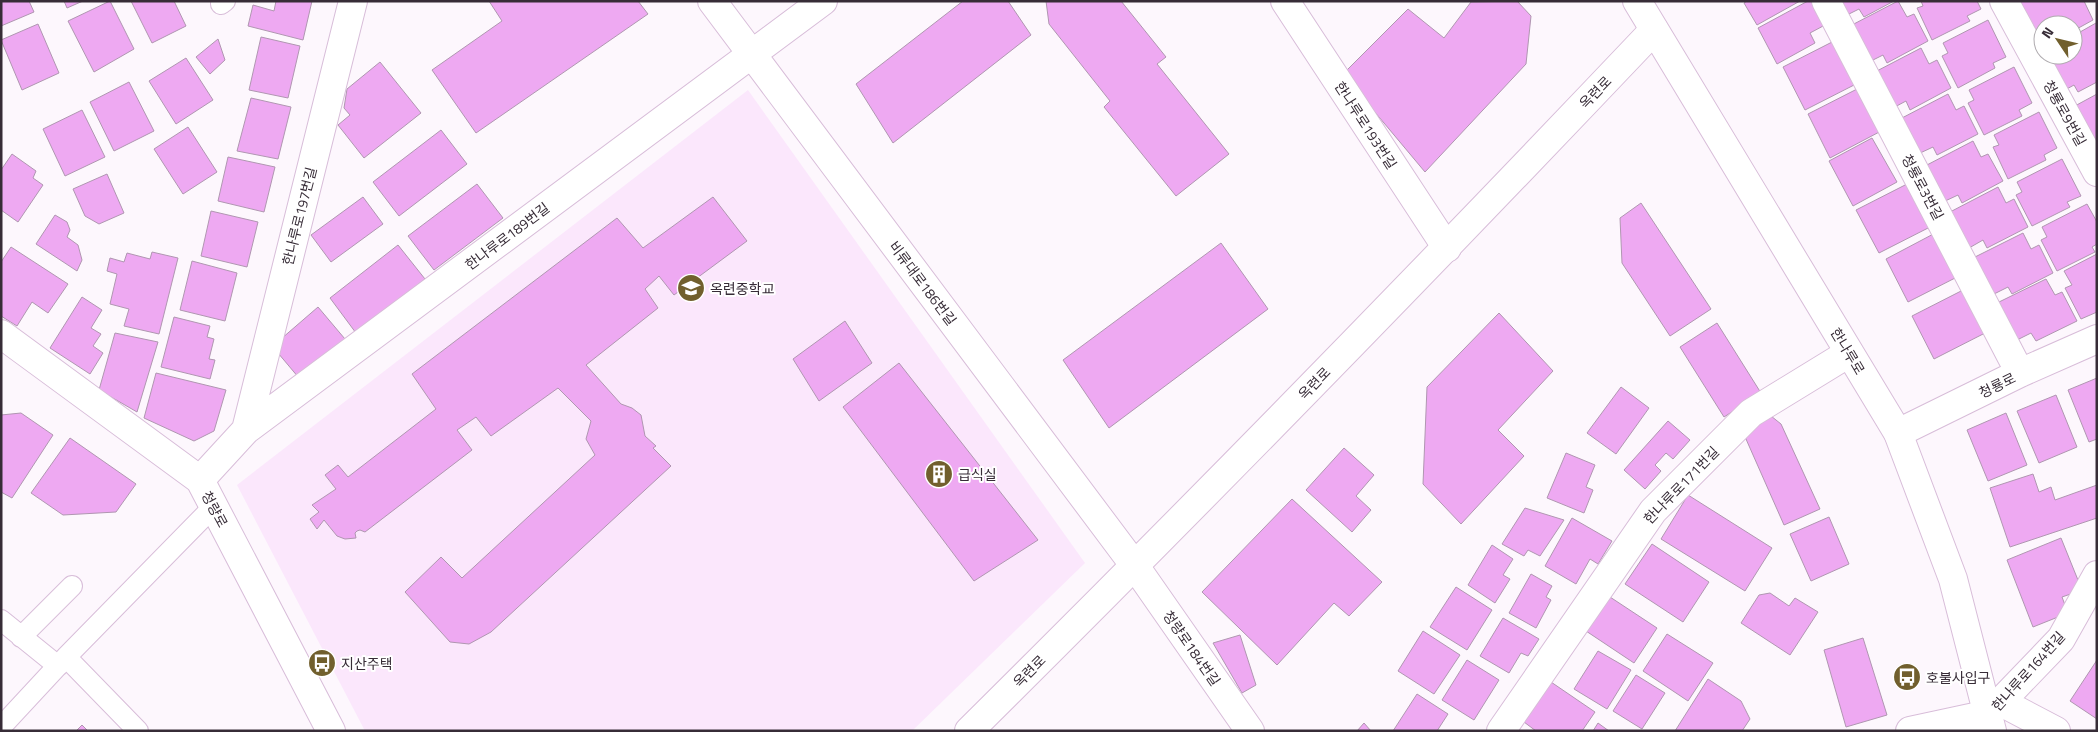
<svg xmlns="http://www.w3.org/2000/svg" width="2098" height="732" font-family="'Titillium Web','Noto Sans KR',sans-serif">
  <rect width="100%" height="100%" fill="#fdf7fd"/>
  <path fill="#fbe7fc" d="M748 90 1085 563 912 731H365L237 485Z"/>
  <path fill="#eea9f2" stroke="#b096b1" d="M1 1H29L34 12 1 26Z
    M64 1H83L67 8Z
    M110 1 134 49 94 72 68 21Z
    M131 1H174L186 26 152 43Z
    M276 1H312L303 40 248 26 253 5 274 11Z
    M489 1H638L648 14 476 133 432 70 502 21Z
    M963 1H1008L1031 35 893 143 856 84Z
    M1046 1H1121L1166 57 1157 64 1229 154 1176 196 1104 107 1110 101 1049 24Z
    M1517 1 1531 16 1526 64 1425 172 1343 74 1408 9 1444 38 1471 2Z
    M1747 1H1800L1757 25 1744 3Z
    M1808 1H1813L1825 25 1810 33 1815 43 1777 64 1758 28Z
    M1837 1H1894L1864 17 1859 9 1845 16Z
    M1898 1 1907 17 1914 14 1928 41 1887 63 1883 55 1869 62 1850 26Z
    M1921 1H1977L1981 9 1967 16 1970 21 1932 40 1917 8 1923 6Z
    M2018 1H2084L2093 20 2073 31V25H2043V38L2038 40Z
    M1988 20 2006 57 1993 63 1995 68 1958 88 1942 56 1948 53 1943 43Z
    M2096 23 2097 82 2078 92 2074 85 2065 90 2046 55H2073V36Z
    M38 24 59 73 22 90 1 40Z
    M261 37 300 46 288 98 249 90Z
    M218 39 225 60 210 74 196 57Z
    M1836 40 1858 83 1805 110 1783 67Z
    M1921 48 1929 64 1937 60 1951 88 1910 110 1906 101 1891 109 1873 73Z
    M186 58 213 100 176 124 149 81Z
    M380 62 421 113 364 158 338 125 350 115 344 108 347 89Z
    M2014 67 2032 103 2019 110 2022 116 1984 135 1968 103 1974 100 1969 90Z
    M129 82 154 131 114 151 90 102Z
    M1861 87 1883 130 1830 158 1808 114Z
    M1948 94 1956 110 1964 106 1978 134 1937 155 1933 147 1918 154 1900 119Z
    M2097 94V144L2073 107Z
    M251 98 291 107 278 159 237 151Z
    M82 110 105 157 65 176 43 129Z
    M2039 112 2057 148 2044 155 2046 160 2008 179 1993 147 1999 145 1994 135Z
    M188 127 217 172 183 194 154 149Z
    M441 130 467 164 399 216 373 182Z
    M1872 138 1897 182 1853 206 1829 161Z
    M1973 141 1981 157 1988 154 2003 181 1962 203 1958 195 1943 202 1925 166Z
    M12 154 36 171 33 178 43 185 18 222 1 210V170Z
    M228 157 275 167 264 212 218 201Z
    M2062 159 2081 196 2067 202 2070 207 2032 226 2016 195 2022 192 2017 182Z
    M107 174 124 213 99 224 85 216 73 189Z
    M1909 183 1932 226 1879 253 1856 210Z
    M477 184 503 218 434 270 408 236Z
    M1998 187 2006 203 2014 199 2028 227 1987 248 1983 240 1969 248 1950 212Z
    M363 197 383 224 331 262 311 235Z
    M713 197 747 241 674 295 659 276 645 289 658 308 586 365 621 404 632 408 641 415 645 436 656 446 653 448 671 466 491 632 469 644 450 642 405 592 441 557 462 578 595 455 586 439 591 421 558 388 491 436 476 417 457 430 472 450 365 532 360 530 357 531 355 533 356 538 345 539 337 536 324 520 317 529 310 519 319 512 312 505 336 489 325 475 338 465 348 477 436 409 412 374 617 218 643 248Z
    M1641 203 1711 309 1670 336 1622 263 1620 218Z
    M2087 204 2097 222V244L2092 247 2095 252 2057 271 2041 240 2047 237 2042 227Z
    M211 211 258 222 247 267 201 256Z
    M55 215 67 222 70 230 67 237 78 245 82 260 77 271 36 244Z
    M1939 231 1961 275 1908 302 1886 259Z
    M2023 233 2031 249 2039 245 2053 273 2012 294 2008 287 1994 294 1975 257Z
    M1221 243 1268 309 1109 428 1063 360Z
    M398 245 425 279 356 333 330 298Z
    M11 247 68 284 48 313 32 302 17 326 1 316V262Z
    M152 252 178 258 159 334 124 326 129 309 110 304 117 274 107 271 110 258 124 262 127 253 150 259Z
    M2097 254V312L2081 319 2065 288 2072 285 2064 271Z
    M192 261 237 273 225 321 180 310Z
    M2046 279 2055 295 2062 292 2077 321 2036 341 2031 333 2017 340 1999 302Z
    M1965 289 1987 332 1934 359 1912 316Z
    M82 297 102 310 91 328 101 334 93 346 103 353 90 374 50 348Z
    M318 307 345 339 299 378 278 353 281 339Z
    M1499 313 1553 371 1498 430 1524 456 1461 524 1423 484 1427 387Z
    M174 317 210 326 207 337 214 339 209 359 215 360 210 379 161 367Z
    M845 321 872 363 819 401 793 359Z
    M1717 323 1761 393 1724 417 1680 347Z
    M115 333 158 342 137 412 99 390Z
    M899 363 1038 540 974 581 843 407Z
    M156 373 226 390 214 431 194 441 144 418Z
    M2097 378V439L2089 442 2068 390Z
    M1621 387 1649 408 1616 454 1587 433Z
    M2056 395 2077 447 2039 463 2017 411Z
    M21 413 53 435 12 498 1 492V415Z
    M2006 413 2027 465 1988 481 1967 430Z
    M1771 416 1781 424 1820 509 1784 525 1742 430Z
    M1668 421 1690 440 1673 459 1666 453 1655 465 1661 471 1645 489 1624 470Z
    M70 438 136 484 116 512 63 515 31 493Z
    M1344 448 1374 475 1356 496 1371 510 1352 532 1306 490Z
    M1566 453 1595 465 1586 487 1593 490 1584 513 1547 498Z
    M2033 474 2039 492 2051 487 2055 500 2097 485V518L2010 547 1990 488Z
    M1688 495 1772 548 1745 591 1661 539Z
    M1292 499 1382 582 1349 616 1334 603 1277 665 1202 592Z
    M1525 508 1564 520 1540 556 1528 550 1524 556 1502 544Z
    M1829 517 1849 564 1811 581 1790 534Z
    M1572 518 1612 541 1598 564 1590 559 1576 584 1545 566Z
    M2061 538 2082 590 2062 597 2068 613 2033 627 2007 560Z
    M1652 544 1709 582 1683 622 1625 584Z
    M1492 545 1513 559 1503 575 1510 579 1495 603 1468 585Z
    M1531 574 1552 586 1546 597 1551 600 1536 628 1509 613Z
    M1456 587 1492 610 1467 650 1430 627Z
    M1770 593 1789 606 1795 598 1818 612 1790 655 1741 623 1759 595Z
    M1610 597 1657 628 1634 663 1586 631Z
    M1503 618 1539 639 1528 656 1521 653 1509 673 1480 656Z
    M1423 631 1460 655 1434 694 1398 671Z
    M1667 634 1713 663 1688 701 1643 671Z
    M1240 635 1256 685 1242 693 1213 643Z
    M1863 638 1887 715 1846 727 1824 650Z
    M1598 651 1631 670 1607 709 1574 689Z
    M1467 660 1499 680 1474 720 1442 700Z
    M2097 660V719L2070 701Z
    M1636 675 1665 693 1642 729 1613 711Z
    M1708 679 1741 701 1750 719 1742 731H1675Z
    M1551 682 1595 712 1582 731H1536L1524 722Z
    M1417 694 1448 714 1437 731H1393Z
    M1364 723 1371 731H1357Z
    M1598 723 1609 731H1593Z
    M82 725 88 731H76Z"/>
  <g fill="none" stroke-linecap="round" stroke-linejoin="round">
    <g stroke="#d8bdd9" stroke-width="22">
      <path id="service" d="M221 4 225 1
        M1 620 58 666
        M21 637 72 586
        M66 657 138 731
        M1 727 66 657 214 506"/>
    </g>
    <g stroke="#d8bdd9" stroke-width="30">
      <path id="minor" d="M712 1 1135 566 1250 731
        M1285 1 1447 248
        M1826 1 2020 373
        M2004 1 2097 172
        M246 430 353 1
        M1898 433 2020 373 2097 339
        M200 480 246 430 823 1
        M2001 702 2056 731
        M1501 731 1653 511 1751 413 1849 353
        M1910 731 1989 714 2061 639 2097 575"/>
    </g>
    <g stroke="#d8bdd9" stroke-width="30">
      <path id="tertiary" d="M1 334 200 480 331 731
        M969 731C1201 501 1429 267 1654 30"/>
    </g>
    <g stroke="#d8bdd9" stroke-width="30">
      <path id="secondary" d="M1637 1 1898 433 1953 579 1992 731"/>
    </g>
    <use href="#service" stroke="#fff" stroke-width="20"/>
    <use href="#minor" stroke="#fff" stroke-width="28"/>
    <use href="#tertiary" stroke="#fff" stroke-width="28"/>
    <use href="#secondary" stroke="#fff" stroke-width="28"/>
  </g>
  <defs>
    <g id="school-disc" transform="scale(1.4375)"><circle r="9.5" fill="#715f2d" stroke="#fff"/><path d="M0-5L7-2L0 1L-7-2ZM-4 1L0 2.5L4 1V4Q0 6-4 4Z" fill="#fff"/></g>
    <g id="building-disc" transform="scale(1.4375)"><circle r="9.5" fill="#715f2d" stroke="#fff"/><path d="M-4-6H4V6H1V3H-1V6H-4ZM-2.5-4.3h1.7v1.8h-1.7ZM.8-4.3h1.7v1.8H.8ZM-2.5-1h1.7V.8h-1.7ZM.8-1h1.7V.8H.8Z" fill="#fff"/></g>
    <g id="bus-disc" transform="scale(1.4375)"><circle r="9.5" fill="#715f2d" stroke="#fff"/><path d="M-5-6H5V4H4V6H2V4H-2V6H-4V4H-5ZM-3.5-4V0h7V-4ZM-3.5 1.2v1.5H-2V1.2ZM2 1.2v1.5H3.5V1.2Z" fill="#fff"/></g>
  </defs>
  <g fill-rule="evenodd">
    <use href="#school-disc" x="691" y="288"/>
    <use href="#building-disc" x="939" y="474"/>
    <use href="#bus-disc" x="322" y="663"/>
    <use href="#bus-disc" x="1907" y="677"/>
  </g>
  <g text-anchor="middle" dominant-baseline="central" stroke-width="4" stroke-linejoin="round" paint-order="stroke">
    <g font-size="14" fill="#372c37" stroke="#fff">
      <text transform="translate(1595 92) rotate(-46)">옥련로</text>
      <text transform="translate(2065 113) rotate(61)">청룡로9번길</text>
      <text transform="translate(1366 125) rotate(57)">한나루로193번길</text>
      <text transform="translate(1923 187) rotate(62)">청룡로3번길</text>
      <text transform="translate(299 216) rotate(-76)">한나루로197번길</text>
      <text transform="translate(507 236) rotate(-37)">한나루로189번길</text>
      <text transform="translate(923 283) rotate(53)">비류대로186번길</text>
      <text transform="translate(1848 351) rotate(59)">한나루로</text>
      <text transform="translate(1314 383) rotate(-46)">옥련로</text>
      <text transform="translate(1997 385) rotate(-26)">청룡로</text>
      <text transform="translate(1681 485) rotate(-46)">한나루로171번길</text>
      <text transform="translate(215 509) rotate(62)">청량로</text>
      <text transform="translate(1192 648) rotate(55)">청량로184번길</text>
      <text transform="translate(1029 671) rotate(-45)">옥련로</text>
      <text transform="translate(2028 671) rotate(-48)">한나루로164번길</text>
    </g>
    <g font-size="14" fill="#372c37" stroke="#fff" text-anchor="start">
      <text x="710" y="288">옥련중학교</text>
      <text x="958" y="474">급식실</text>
      <text x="341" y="663">지산주택</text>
      <text x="1926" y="677">호불사입구</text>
    </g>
  </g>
  <rect width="2098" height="732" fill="none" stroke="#372c37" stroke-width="5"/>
  <g transform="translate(2058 40) rotate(305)"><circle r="24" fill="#ffffff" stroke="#afabaf"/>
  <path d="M0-4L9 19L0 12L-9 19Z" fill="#715f2d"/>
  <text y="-8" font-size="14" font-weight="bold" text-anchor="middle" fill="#372c37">N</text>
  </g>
</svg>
